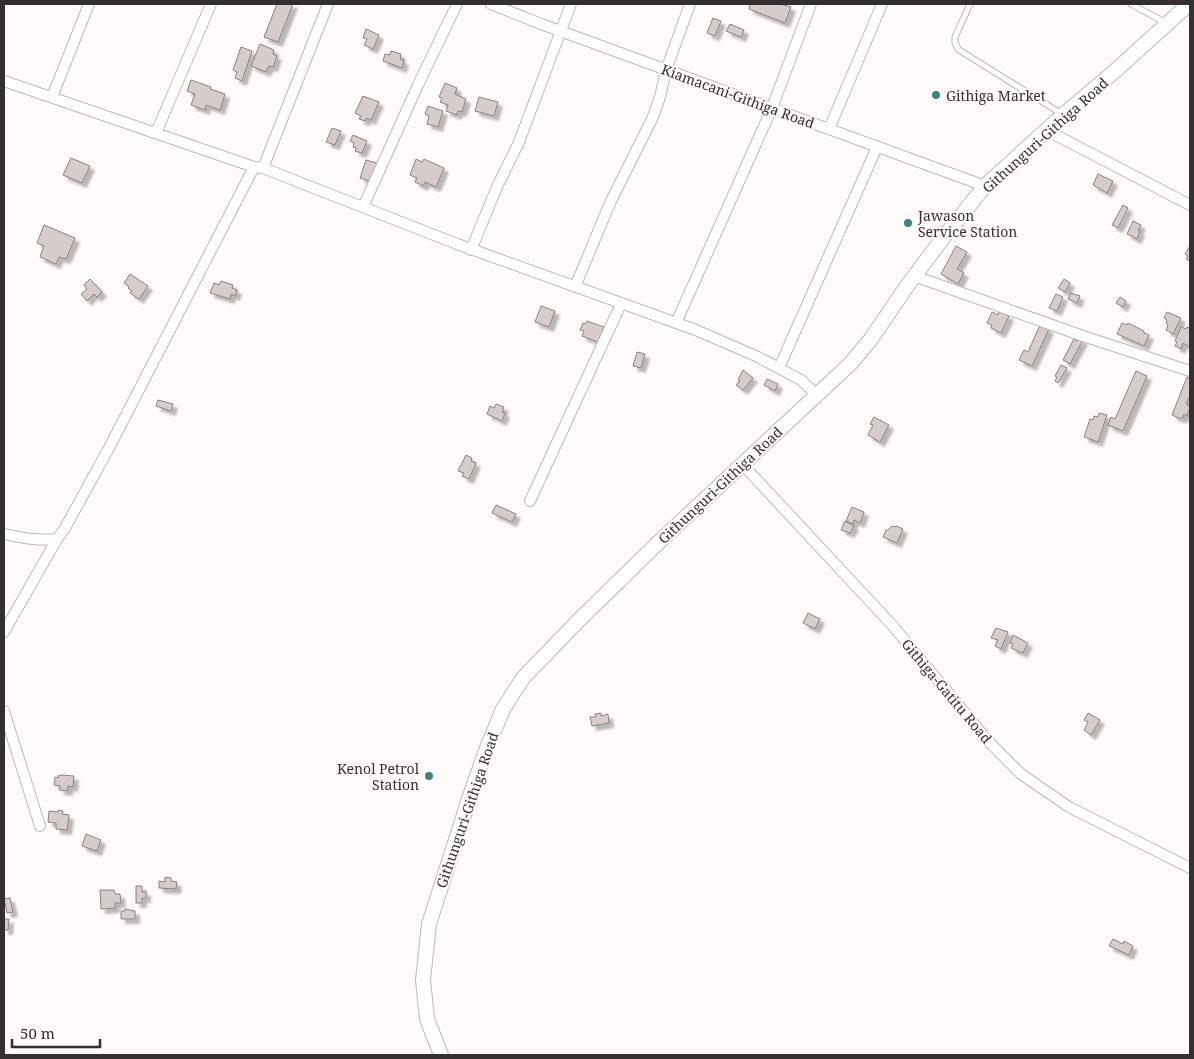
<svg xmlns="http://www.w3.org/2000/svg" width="1194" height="1059" font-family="'Noto Serif',serif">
  <defs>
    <filter id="shadow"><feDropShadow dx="4.5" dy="4.5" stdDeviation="1" flood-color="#0004"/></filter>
  </defs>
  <rect width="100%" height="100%" fill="#fefafa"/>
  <path fill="#d6cdcb" stroke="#898180" filter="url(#shadow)" d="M277 4H293L278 42 264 37Z
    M750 4H781L791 7 785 23 749 9Z
    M713 18 721 21 715 36 707 33Z
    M730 24 744 30 741 37 726 31Z
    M366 29 379 35 373 49 364 45 367 39 363 38Z
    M260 44 274 50 273 54 277 56 273 67 269 66 266 72 251 66Z
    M241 47 252 51 242 81 235 78 237 72 233 70Z
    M391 51 401 54 400 59 404 61 402 68 383 61 385 54 390 55Z
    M191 80 211 87 210 89 225 94 220 110 206 105 205 110 191 105 195 94 187 91Z
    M445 83 457 88 455 94 466 99 462 112 458 111 457 115 446 111 448 105 440 102 442 98 439 97Z
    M363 96 379 102 371 120 367 118 365 121 359 119 361 116 355 113Z
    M479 97 498 102 494 116 475 111Z
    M428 106 443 111 438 127 427 124 429 116 425 114Z
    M332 128 341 131 335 145 326 142Z
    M353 135 367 141 362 153 355 151 356 148 353 147 354 143 350 141Z
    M71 158 90 166 82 183 63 175Z
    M416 159 422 162 424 159 444 168 436 187 425 182 423 186 415 182 417 178 410 175Z
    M366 160 380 164 370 181 360 178Z
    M1098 174 1113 181 1107 193 1093 185Z
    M1123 205 1128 208 1118 228 1112 225Z
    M1133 221 1141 225 1138 230 1140 231 1137 239 1127 234Z
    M44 225 75 238 66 259 59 257 56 264 40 257 44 246 37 243Z
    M956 246 967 252 957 269 964 273 958 284 941 274Z
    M1190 246V261L1186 259 1188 256 1185 254Z
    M130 274 148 286 139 299 130 293 132 291 128 288 129 287 124 283Z
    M90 279 102 292 97 297 94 294 87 301 81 294 87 289 84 285Z
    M1064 279 1070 283 1065 292 1058 288Z
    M221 281 233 285 232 288 237 290 235 296 231 294 230 299 210 293 214 283 219 285Z
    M1071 293 1080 296 1077 303 1068 299Z
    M1056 294 1063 297 1057 311 1049 308Z
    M1120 297 1126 301 1123 307 1116 303Z
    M541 306 555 311 549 327 535 322Z
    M999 311 1009 316 1001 333 991 328 992 325 987 323 992 312 998 315Z
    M1167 312 1181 318 1173 334 1166 330 1168 325 1166 323 1167 320 1164 318Z
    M587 321 604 327 598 342 582 336 584 331 580 330 583 323 586 324Z
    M1122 323 1127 325 1128 323 1144 331V333L1149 335 1144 346 1117 334Z
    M1040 325 1049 329 1032 366 1019 360 1024 350 1028 352Z
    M1181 327 1186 329 1187 327 1190 328V347L1183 343 1181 349 1175 346 1177 342 1175 341Z
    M1078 338 1083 340 1070 364 1063 360 1074 339 1077 341Z
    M637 352 645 354 641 368 633 366Z
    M1061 365 1067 368 1058 383 1055 381 1057 377 1055 376Z
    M743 370 753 378 743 390 736 385 740 381 738 380Z
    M1136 371 1147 376 1123 431 1108 425 1111 417 1115 419Z
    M1187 377 1190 379V396L1186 404 1190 406V407L1187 416 1184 414 1183 418H1179L1172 415Z
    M767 379 778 384 775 391 764 385Z
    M158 400 173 404 171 411 156 406Z
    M496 404 504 407 502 412 505 413 502 421 487 414 490 406 494 408Z
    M1099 413 1107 415 1098 442 1084 437 1090 419 1093 420 1094 416 1098 417Z
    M874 417 889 425 880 442 868 435 873 425 870 424Z
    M466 455 472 458 471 461 476 463 469 479 462 476 464 473 458 471Z
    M496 505 516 514 512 522 492 513Z
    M852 507 864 512 860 523 854 520 853 524 846 521Z
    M845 521 854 526 850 533 841 530Z
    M892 526 895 527 896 526 903 529 897 543 883 537 886 530H888Z
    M808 613 820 619 815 629 803 623Z
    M996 628 1008 632 1001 649 995 646 998 640 991 638Z
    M1013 635 1028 643 1023 653 1011 648 1013 644 1010 643Z
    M601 713V716L608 714 609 723 592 726 590 717H596L595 714Z
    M1088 713 1100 720 1091 735 1084 730 1088 722 1084 720Z
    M62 775 74 776 73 787 68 786V791L60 790V786L54 785 55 777 58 778V776Z
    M58 810 63 811 62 814 69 815 67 830 56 829V823L48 822 49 811 58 812Z
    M86 834 101 840 97 851 82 846Z
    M165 877 171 878V881L177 882 176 889 159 888V881L165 882Z
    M136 886H142V892H146V898H142V903H136Z
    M100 890H114L115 894H120L121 903H115V908L101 909Z
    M10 898 13 912 7 913 4 899Z
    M125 909 135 911V919H121V911H125Z
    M4 919H9L8 930H4Z
    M1113 939 1123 944 1124 941 1133 946 1129 955 1109 946Z"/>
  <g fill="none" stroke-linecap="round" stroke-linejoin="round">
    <g stroke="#bfb7b5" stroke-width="7">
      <path id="lane" d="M970 4 955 37V43L959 50 1062 114
        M1131 4 1166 23"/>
    </g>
    <g stroke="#bfb7b5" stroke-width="12">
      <path id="street" d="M491 4 541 24 985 186
        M4 81 254 167 263 168 457 244 696 330 758 357 801 380 817 395
        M52 97 89 4
        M829 129 882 4
        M1046 130 1190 205
        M156 133 211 4
        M263 168 328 4
        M363 207 418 85 457 4
        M471 250 497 187 519 142 571 4
        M914 276 1083 336 1190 371
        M575 287 610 203 653 117 660 97 666 70 690 4
        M676 323 772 108 811 4
        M779 368 877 147
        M743 465 893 626 989 742 1021 774 1069 807 1190 868
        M530 501 621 304
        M4 534C23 538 37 541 57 539L65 528 109 448 254 167
        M4 632 57 539
        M4 711 40 826"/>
    </g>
    <g stroke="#bfb7b5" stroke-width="16">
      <path id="secondary" d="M441 1055 427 1019 423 980 429 924 470 796 487 748 503 709 523 678 580 619 659 542 850 364 871 339 907 286 943 238 985 186 1063 115 1115 71 1189 4"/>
    </g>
    <use href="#lane" stroke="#fff" stroke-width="5"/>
    <use href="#street" stroke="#fff" stroke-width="10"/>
    <use href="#secondary" stroke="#fff" stroke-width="14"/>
  </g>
  <g fill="#3c8485" stroke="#fefafa" stroke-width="2">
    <circle cx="936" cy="95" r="5"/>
    <circle cx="908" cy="223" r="5"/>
    <circle cx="429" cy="776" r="5"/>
  </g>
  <g text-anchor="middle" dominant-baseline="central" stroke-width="4" stroke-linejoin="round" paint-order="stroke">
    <g font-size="14" fill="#33302f" stroke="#fefafa" text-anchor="start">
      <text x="946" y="95">Githiga Market</text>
      <text x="918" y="215">Jawason<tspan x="918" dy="16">Service Station</tspan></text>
      <text x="419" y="768" text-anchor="end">Kenol Petrol<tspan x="419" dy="16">Station</tspan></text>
    </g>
    <g font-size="14" fill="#33302f" stroke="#fefafa">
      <text transform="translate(738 96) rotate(20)">Kiamacani-Githiga Road</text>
      <text transform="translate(1045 135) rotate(-42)">Githunguri-Githiga Road</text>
      <text transform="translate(720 485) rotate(-43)">Githunguri-Githiga Road</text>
      <text transform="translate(947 691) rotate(50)">Githiga-Gatitu Road</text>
      <text transform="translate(467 810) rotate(-71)">Githunguri-Githiga Road</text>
    </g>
  </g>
  <rect width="1194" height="1059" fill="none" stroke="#33302f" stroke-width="10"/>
  <path d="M12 1039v8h88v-8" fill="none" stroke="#33302f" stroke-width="2.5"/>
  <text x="20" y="1039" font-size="15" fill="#33302f" stroke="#fefafa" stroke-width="4" paint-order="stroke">50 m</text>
</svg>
